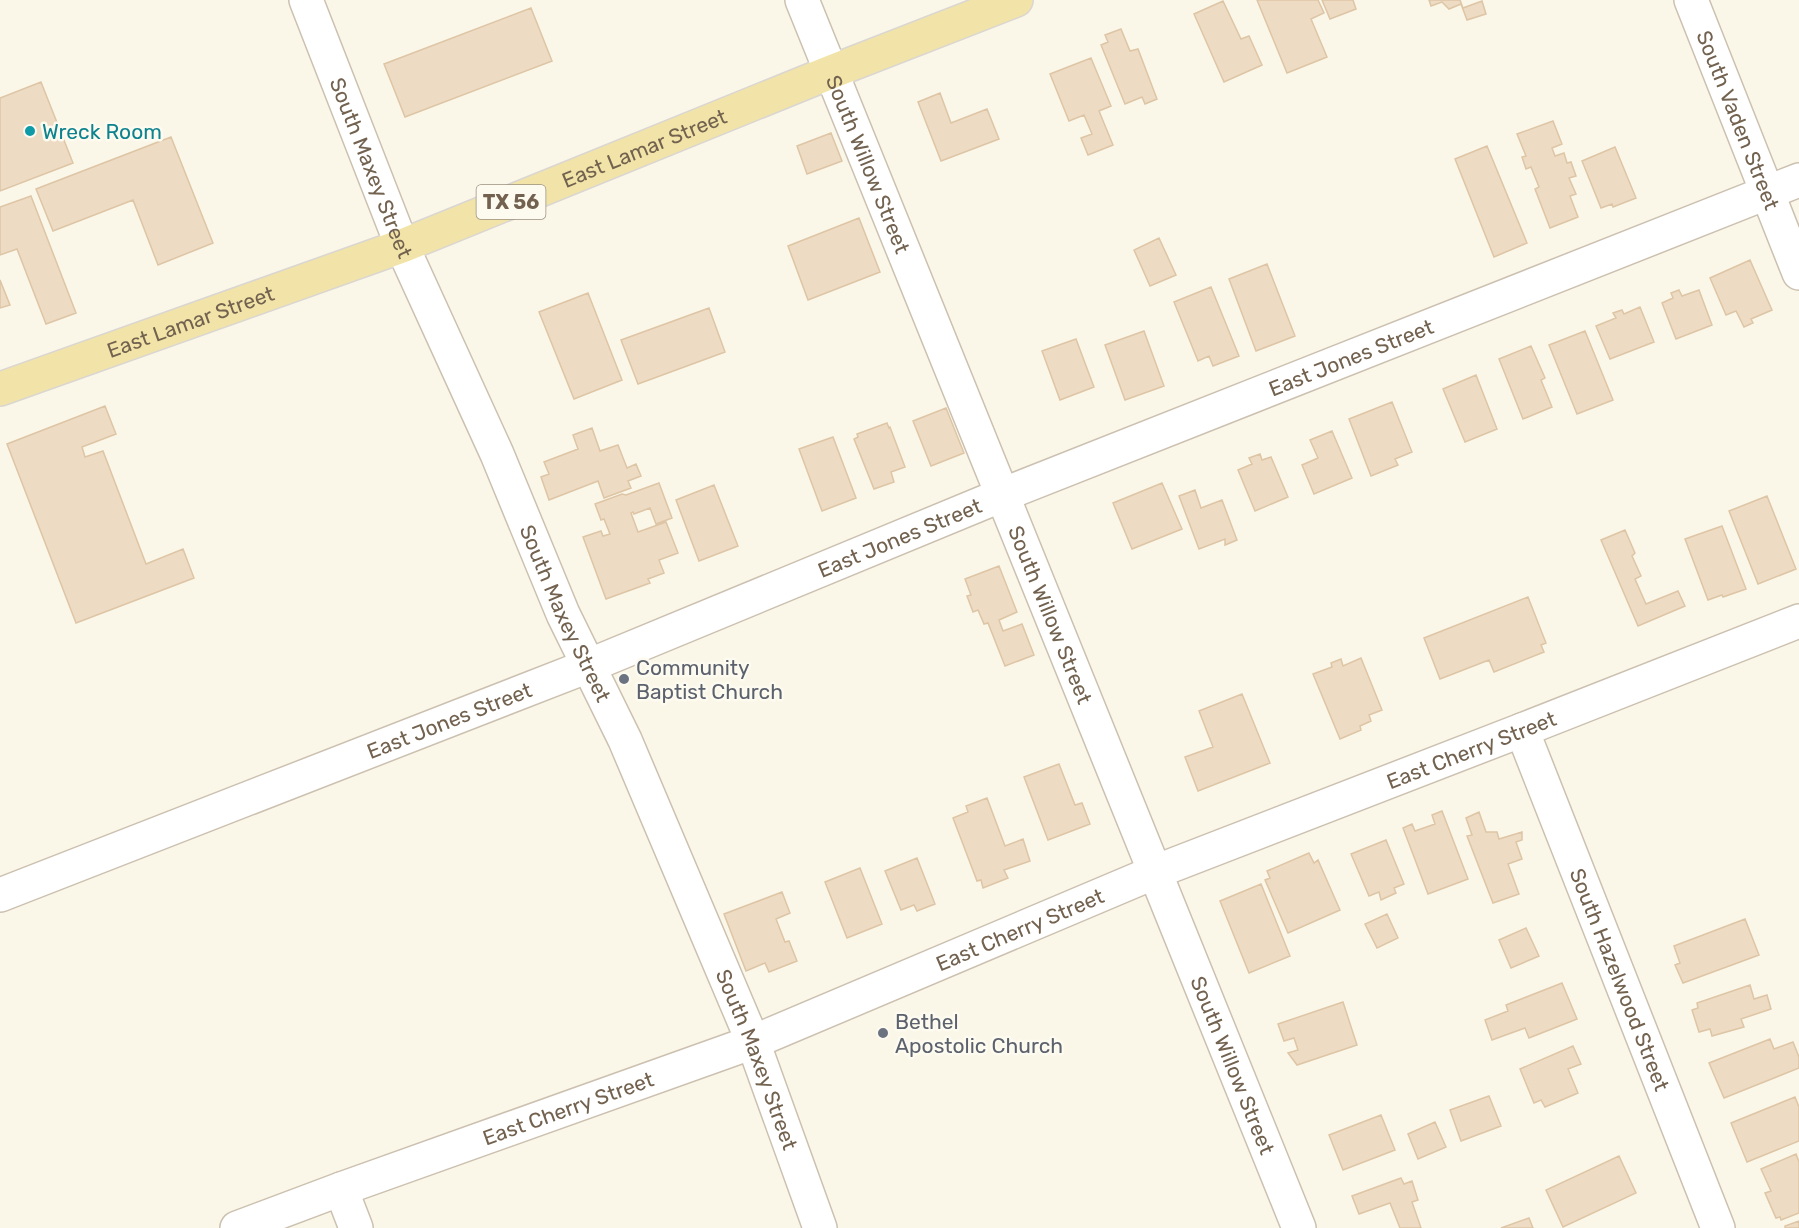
<svg xmlns="http://www.w3.org/2000/svg" width="1799" height="1228" font-family="Rubik,sans-serif">
  <rect width="100%" height="100%" fill="#faf7e9"/>
  <path fill="#eddbc3" stroke="#dec5a5" stroke-width="1.5" d="M1257 0H1318L1324 13 1311 19 1327 57 1287 73Z
    M1322 0H1353L1356 9 1330 19Z
    M1429 0H1460L1463 8 1482 1 1486 14 1467 20 1461 4 1449 9 1442 2 1431 6Z
    M1223 1 1241 39 1249 36 1262 65 1224 82 1194 14Z
    M531 8 552 61 405 117 384 64Z
    M1121 29 1130 51 1138 49 1157 99 1145 104 1142 97 1125 104 1101 45 1108 42 1105 35Z
    M1091 58 1111 106 1099 111 1113 145 1088 155 1081 138 1092 134 1084 115 1069 121 1050 74Z
    M41 82 73 163 0 191V98Z
    M940 93 951 123 987 109 999 139 941 161 918 102Z
    M1553 121 1562 144 1552 148 1555 156 1564 153 1567 163 1571 162 1576 176 1569 178 1576 194 1570 196 1578 217 1550 228 1535 189 1539 187 1531 167 1526 169 1522 157 1526 156 1517 134Z
    M831 133 842 161 807 174 797 146Z
    M171 137 213 243 158 265 133 200 53 231 36 189Z
    M1487 146 1527 243 1494 257 1455 159Z
    M1615 147 1636 198 1613 207 1612 204 1601 208 1582 161Z
    M31 196 76 313 46 324 17 249 0 255V207Z
    M859 218 880 272 808 300 788 246Z
    M1159 238 1176 275 1150 286 1134 250Z
    M1750 260 1772 310 1751 319 1753 323 1744 327 1736 311 1726 315 1710 278Z
    M1267 264 1295 336 1256 351 1229 279Z
    M0 280 10 305 0 308Z
    M1211 287 1239 356 1213 366 1209 356 1198 361 1174 302Z
    M1679 290 1682 296 1699 290 1712 325 1676 339 1662 303 1673 298 1671 293Z
    M588 293 622 380 574 399 539 312Z
    M1640 307 1654 342 1610 359 1596 326 1616 318 1613 313 1622 310 1624 314Z
    M709 308 725 352 638 384 621 340Z
    M1144 331 1164 386 1125 400 1105 345Z
    M1585 331 1613 400 1577 414 1549 345Z
    M1076 339 1094 387 1060 400 1042 351Z
    M1531 346 1545 378 1541 380 1552 407 1523 419 1499 359Z
    M1476 375 1497 429 1465 442 1443 389Z
    M1392 402 1412 452 1395 459 1398 465 1371 476 1349 419Z
    M105 406 116 434 82 447 85 457 103 451 146 564 183 549 194 578 76 623 7 444Z
    M946 408 964 453 931 466 913 421Z
    M887 423 889 428 890 427 905 467 891 472 894 482 874 489 854 439 858 437 857 434Z
    M592 428 600 451 618 445 627 468 636 464 641 476 628 481 631 488 604 498 598 481 549 500 541 477 549 474 544 462 578 449 573 435Z
    M1332 431 1352 478 1314 494 1302 465 1318 458 1310 440Z
    M833 437 856 498 822 511 799 449Z
    M1260 454 1262 460 1271 457 1288 497 1255 511 1238 470 1252 464 1249 458Z
    M659 483 672 518 656 524 650 508 634 514 633 512 631 513 638 532 666 522 678 553 659 560 664 573 648 579 650 583 606 599 583 537 601 531 603 536 610 534 604 519 601 520 595 504 622 494 626 495Z
    M1162 483 1182 529 1132 549 1113 503Z
    M714 485 738 546 699 561 676 500Z
    M1195 490 1201 508 1222 500 1237 540 1225 545V539L1199 549 1179 496Z
    M1767 496 1796 569 1758 584 1729 511Z
    M1722 526 1746 589 1723 597 1722 595 1708 600 1685 539Z
    M1625 530 1635 553 1632 556 1641 576 1635 579 1646 604 1678 591 1685 606 1638 626 1601 540Z
    M999 566 1017 612 999 620 1003 631 1022 624 1034 655 1005 666 988 623 984 624 978 610 973 612 967 596 971 595 965 579Z
    M1528 597 1546 643 1541 645 1544 652 1494 672 1489 660 1440 679 1424 638Z
    M1361 658 1382 710 1369 715 1371 721 1360 726 1361 730 1340 739 1313 674 1332 667 1331 663 1341 659 1343 666Z
    M1242 694 1270 763 1198 791 1185 757 1213 747 1199 711Z
    M1059 764 1075 805 1082 803 1090 824 1048 840 1024 777Z
    M987 798 1005 846 1023 839 1030 861 1004 870 1008 878 983 888 981 880 977 881 953 818 968 812 966 806Z
    M1442 811 1468 879 1428 894 1403 828 1412 824 1415 831 1435 824 1432 815Z
    M1479 812 1486 832H1497L1499 839 1522 832V840L1516 842 1522 859 1508 864 1519 894 1493 903 1467 836 1472 835 1466 818Z
    M1386 840 1404 884 1394 888 1396 893 1381 900 1379 892 1369 896 1351 854Z
    M1309 853 1314 863 1318 860 1340 910 1288 933 1265 880 1270 878 1267 871Z
    M917 858 935 904 917 911 914 905 901 910 885 871Z
    M860 868 882 924 847 938 825 882Z
    M1261 884 1290 956 1249 973 1220 901Z
    M782 892 790 913 776 919 785 942 789 941 797 961 769 972 765 963 746 971 724 914Z
    M1387 914 1398 938 1377 948 1365 924Z
    M1745 919 1759 955 1683 983 1675 965 1680 963 1674 946Z
    M1526 928 1539 956 1511 968 1499 940Z
    M1562 983 1577 1019 1529 1038 1525 1028 1492 1040 1485 1020 1508 1011 1506 1005Z
    M1750 985 1754 999 1767 995 1771 1009 1741 1019 1744 1027 1712 1036 1710 1029 1699 1032 1692 1010 1698 1008 1697 1003Z
    M1343 1002 1357 1045 1297 1065 1288 1053 1298 1050 1294 1038 1284 1041 1278 1024Z
    M1770 1039 1774 1049 1793 1042 1799 1057V1068L1724 1098 1709 1063Z
    M1573 1046 1581 1064 1568 1069 1578 1093 1545 1107 1541 1100 1534 1103 1520 1069Z
    M1489 1096 1501 1126 1461 1141 1450 1110Z
    M1795 1097 1799 1107V1141L1747 1162 1731 1123Z
    M1381 1115 1395 1150 1343 1170 1329 1135Z
    M1435 1122 1446 1147 1418 1159 1408 1134Z
    M1796 1154 1799 1162V1213L1781 1220 1780 1217 1776 1218 1765 1193 1771 1191 1761 1169Z
    M1619 1156 1636 1193 1563 1227 1546 1190Z
    M1401 1178 1404 1184 1412 1181 1418 1200 1412 1202 1421 1228H1400L1390 1203 1359 1214 1352 1196Z
    M1529 1218 1533 1228H1501Z
    M1799 1221V1228H1785V1226Z"/>
  <g fill="none" stroke-linecap="round" stroke-linejoin="round">
    <g stroke="#ccc1b0" stroke-width="36">
      <g id="minor">
        <path id="s1" d="M306 0 402 246 497 454 563 614 625 740 753 1042 820 1228"/>
        <path id="s2" d="M802 0 1299 1228"/>
        <path id="s3" d="M1691 0 1799 273"/>
        <path id="s4" d="M1522 730 1718 1228"/>
        <path id="s5" d="M0 895 588 666 1002 495 1799 180"/>
        <path d="M341 1189 356 1228"/>
        <path id="s6" d="M237 1228 341 1189 753 1042 1155 872 1522 730 1799 621"/>
      </g>
    </g>
    <g stroke="#dad6d1" stroke-width="36">
      <g id="major">
        <path id="s7" d="M0 389 402 246 831 72 1016 0"/>
      </g>
    </g>
    <use href="#minor" stroke="#fff" stroke-width="33"/>
    <use href="#major" stroke="#f2e4a8" stroke-width="33"/>
  </g>
  <circle fill="#0f9aa8" stroke="#fdfaef" stroke-width="2" cx="30" cy="131" r="6"/>
  <g fill="#6b7280" stroke="#fdfaef" stroke-width="2">
    <circle cx="624" cy="679" r="6"/>
    <circle cx="883" cy="1033" r="6"/>
  </g>
  <g text-anchor="middle" dominant-baseline="central" stroke-width="5" stroke-linejoin="round" paint-order="stroke">
    <rect fill="#fdfaef" stroke="#9c907f" stroke-width="1.5" x="476.5" y="185" width="69" height="34" rx="4.5"/>
    <g font-size="20" font-weight="bold" fill="#72624f">
      <text x="511" y="202">TX 56</text>
    </g>
    <g font-size="21" fill="#72624f" stroke="#fdfaef">
      <text stroke="none"><textPath href="#s3" startOffset="129">South Vaden Street</textPath></text>
      <text stroke="none"><textPath href="#s7" startOffset="688">East Lamar Street</textPath></text>
      <text stroke="none"><textPath href="#s2" startOffset="177">South Willow Street</textPath></text>
      <text stroke="none"><textPath href="#s1" startOffset="180">South Maxey Street</textPath></text>
      <text stroke="none"><textPath href="#s7" startOffset="202">East Lamar Street</textPath></text>
      <text stroke="none"><textPath href="#s5" startOffset="1454">East Jones Street</textPath></text>
      <text stroke="none"><textPath href="#s5" startOffset="968">East Jones Street</textPath></text>
      <text stroke="none"><textPath href="#s1" startOffset="666">South Maxey Street</textPath></text>
      <text stroke="none"><textPath href="#s2" startOffset="663">South Willow Street</textPath></text>
      <text stroke="none"><textPath href="#s5" startOffset="482">East Jones Street</textPath></text>
      <text stroke="none"><textPath href="#s6" startOffset="1324">East Cherry Street</textPath></text>
      <text stroke="none"><textPath href="#s6" startOffset="838">East Cherry Street</textPath></text>
      <text stroke="none"><textPath href="#s4" startOffset="268">South Hazelwood Street</textPath></text>
      <text stroke="none"><textPath href="#s1" startOffset="1152">South Maxey Street</textPath></text>
      <text stroke="none"><textPath href="#s2" startOffset="1149">South Willow Street</textPath></text>
      <text stroke="none"><textPath href="#s6" startOffset="352">East Cherry Street</textPath></text>
    </g>
    <g font-size="21" fill="#0d838f" stroke="#fdfaef" text-anchor="start">
      <text x="42" y="131">Wreck Room</text>
    </g>
    <g font-size="21" fill="#5b616d" stroke="#fdfaef" text-anchor="start">
      <text x="636" y="667">Community<tspan x="636" dy="24">Baptist Church</tspan></text>
      <text x="895" y="1021">Bethel<tspan x="895" dy="24">Apostolic Church</tspan></text>
    </g>
  </g>
</svg>
